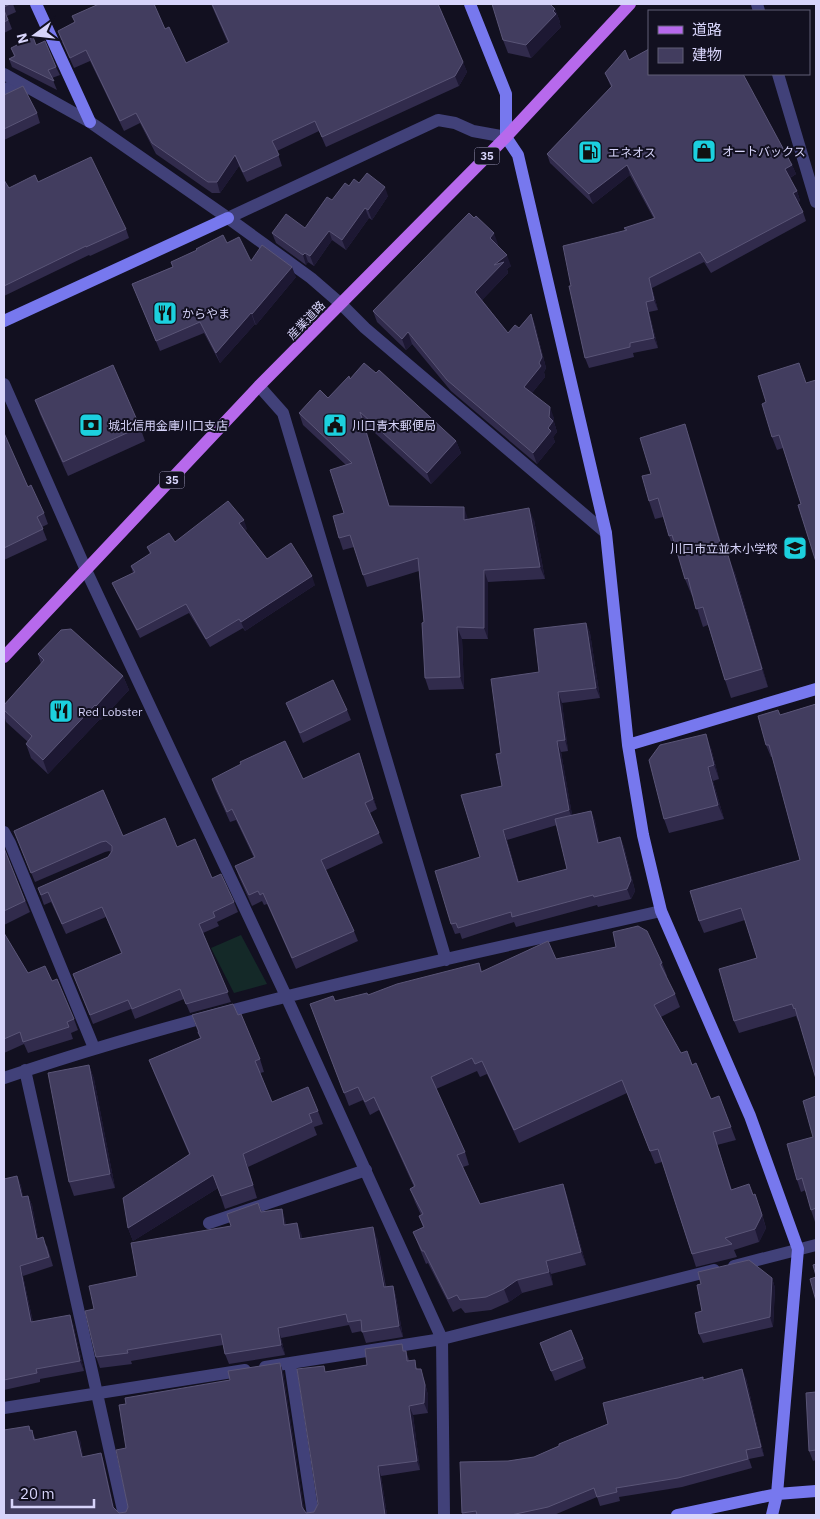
<svg xmlns="http://www.w3.org/2000/svg" width="820" height="1519" font-family="'IBM Plex Sans','Noto Sans JP',sans-serif">
  <rect width="100%" height="100%" fill="#121020"/>
  <path fill="#142928" d="M241 935 267 984 234 993 211 948Z"/>
  <g fill="none" stroke-linecap="round" stroke-linejoin="round">
    <path stroke="#414179" stroke-width="12" d="M757 4 759 11
      M778 74 816 202
      M4 90 19 83
      M209 1223 366 1170"/>
    <path stroke="#414179" stroke-width="12" d="M4 74 90 122 228 218 311 278 341 304 365 328 606 533
      M228 218 438 120 455 123 473 131 506 137
      M4 384 86 570 286 996 442 1339 444 1515
      M259 386 283 413 446 960
      M4 832 10 843 94 1048
      M25 1070 124 1515
      M4 1078C218 1005 441 961 661 911
      M734 1266 816 1245
      M290 1363 313 1515
      M265 1367 442 1339 714 1270
      M4 1408 245 1370"/>
    <path stroke="#7778ee" stroke-width="12" d="M36 4 90 122
      M470 4 506 94V137L518 155 606 533 628 745 643 835 661 911 750 1116 798 1249 777 1494 772 1515
      M4 321 228 218
      M628 745 816 689
      M677 1515 777 1494 816 1491"/>
    <path stroke="#b769ec" stroke-width="12" d="M4 657 259 386 506 137 630 4"/>
  </g>
  <path fill="#312b4c" fill-rule="evenodd" d="M4 4H13L16 12 7 16 12 29 4 33Z
    M211 4H438L467 72 459 86 326 147 319 131 277 151 282 166 247 182 239 166 220 193H212L156 154 140 123 124 131 90 61 74 68 62 42 58 31 165 29 186 63 228 43Z
    M555 9 560 22 559 23 561 27 531 58 508 53 503 40Z
    M36 45 56 67 60 75 52 78 57 90 12 67 9 59 14 56 11 48Z
    M629 60 792 165 796 174 790 178 797 191 800 201 798 202 803 212 806 221 711 273 704 262 652 288 658 310 649 312 658 348 633 353 634 357 589 368 585 358 571 286 625 231 624 228 654 219 630 175 593 204 550 163 547 154 611 87 605 73Z
    M4 95 37 113 40 123 4 140Z
    M4 180 9 188 38 182 126 229 129 238 90 256 89 255 4 296Z
    M359 183 388 196 372 220 369 218 346 250 332 240 314 266 308 262 306 265 276 243 272 233 305 228 332 200 349 186Z
    M227 243 251 261 296 277 256 325 255 324 220 363 204 333 160 351 132 284Z
    M498 244 497 246 511 266 507 269 508 273 482 300 508 333 519 328 531 314 535 325 546 368 544 372 545 377 532 393 554 418V422L557 432 553 437 555 442 537 464 451 391 412 344 406 350 377 322 373 311Z
    M799 363 801 504 783 448 777 450 772 437 766 402Z
    M376 373 456 441 461 453 431 484 364 423 389 506 468 519 534 520 545 579 488 582V639H462L464 689 429 690 425 678 424 622 419 571 367 587 354 547 343 550 339 538 344 513 346 465 303 425 299 413 328 398 350 379Z
    M35 400 140 427 145 441 68 476 40 414Z
    M4 433 28 487 44 513 48 524 42 527 47 540 4 560Z
    M691 442 725 556 735 573 768 687 731 698 725 680 708 625 703 627 693 596H692L685 579 678 553 675 554 663 517 655 519 649 501 651 474Z
    M247 529 245 530 267 559 315 585 245 631 243 628 210 647 189 613 140 638 116 592 112 583 133 573 131 566 150 554 147 547Z
    M586 623 590 633 600 698 562 703 568 751 561 752 572 815 591 811 595 821 599 842 620 837 624 847 635 891 631 899 598 907 597 905 516 927 514 922 462 939 460 933 455 934 451 924 480 857 502 786 501 753 539 672ZM557 825 567 869 519 882 507 840Z
    M38 654 123 676 129 690 101 720 100 719 48 774 31 758 26 744 28 742 6 722 4 715V705L41 664Z
    M286 703 347 710 351 720 303 743Z
    M816 704 799 1020 798 1021 796 1016 739 1033 734 1021 757 958 745 920 704 933 699 921 800 860 772 757H771L766 745 780 715Z
    M711 748 719 779 713 781 724 819 669 833 664 819Z
    M359 753 377 809 370 813 383 843 326 870 354 931 358 941 296 969 267 904 264 905 262 901 252 906 239 877 235 866 254 858 236 820 230 822 215 789 212 779H303Z
    M14 831 123 836 177 847 212 878 234 902 238 912 217 922 219 926 203 933 231 1002 190 1013 184 999 135 1019 131 1009 93 1024 73 974 121 953 106 917 66 934 51 902 44 905 38 888 108 857 111 852 109 851 105 852 35 882Z
    M4 848 30 912 4 925Z
    M4 933 28 973 52 981 74 1019 78 1030 71 1033 73 1039 28 1053 24 1044 4 1053Z
    M556 959 662 963 667 976H666L675 994 680 1007 661 1017 681 1053 692 1065 711 1099 719 1096 736 1140 717 1145 732 1190 753 1195 760 1207 766 1228 759 1242 734 1250 737 1257 696 1267 662 1162 655 1164 627 1093 519 1143 487 1074 480 1077 477 1071 436 1089 465 1152 469 1165 463 1167 480 1204 563 1184 567 1196 586 1265 551 1274 553 1285 522 1293 509 1302 491 1310 465 1313 461 1308 453 1312 428 1263 426 1264 413 1232 423 1227 419 1216 421 1215 415 1202 410 1189 414 1187 379 1110 370 1115 363 1100 349 1106 310 1004 335 1001 368 995 479 963 482 971Z
    M192 1015H238L260 1059 264 1072 260 1073 272 1102 318 1111 323 1124 314 1127 317 1135 248 1167 257 1198 225 1209 218 1188 133 1241 128 1228 189 1154 154 1073 149 1060 200 1038Z
    M89 1065 94 1079 115 1188 74 1196 69 1182Z
    M816 1096V1222H815L811 1210 806 1190 801 1192 797 1180 813 1137Z
    M17 1176 21 1186 23 1197 28 1196 32 1205 38 1238 47 1246 53 1266 23 1276 33 1322 73 1324 84 1371 40 1379V1382L4 1390V1179Z
    M258 1203 262 1212 282 1209 286 1225 301 1233 302 1239 377 1238 386 1287 393 1286 396 1297 403 1337 366 1343 362 1331 352 1333 349 1325 281 1338 285 1355 229 1364 225 1354 223 1345 131 1361 132 1364 100 1368 96 1357 94 1309 137 1276 231 1226Z
    M772 1278 775 1288 773 1327 703 1343 699 1334Z
    M540 1343 583 1359 586 1368 555 1381Z
    M406 1351 409 1360 418 1369 424 1379 428 1395V1413L413 1415 420 1470 381 1476 387 1515H4L29 1426 36 1440H80L83 1457 101 1453 104 1463 114 1509 119 1513 126 1512 128 1507 126 1448V1404L230 1380 280 1363 283 1372 304 1510 306 1513 314 1512 318 1504 326 1372 367 1365Z
    M746 1378 764 1456 749 1459 752 1468 682 1487 619 1497 620 1501 600 1506 597 1497 554 1515H463L462 1513 508 1461 534 1457 704 1380Z
    M816 1392V1460L813 1461 809 1451Z"/>
  <path fill="#1d1833" d="M555 9 560 22 559 23 561 27 531 58 526 45Z
    M463 62 467 72 459 86 455 76Z
    M235 155 239 166 220 193 217 182Z
    M627 165 630 175 593 204 589 194Z
    M792 165 796 174 789 178 785 169Z
    M385 187 388 196 372 220 368 210Z
    M797 191 800 201 797 203 793 193Z
    M365 208 369 218 346 250 342 240Z
    M329 231 332 240 314 266 310 256Z
    M494 233 498 244 494 249 490 238Z
    M305 253 308 262 306 265 303 255Z
    M507 255 511 266 507 269 508 273 479 303 475 292 494 265Z
    M292 267 296 277 256 325 252 314Z
    M649 278 652 288 658 310 654 300Z
    M646 302 649 312 658 348 654 338Z
    M251 313 255 324 220 363 216 353Z
    M531 314 535 325 546 368 544 372 545 377 528 398 524 387 539 363Z
    M408 332 412 344 406 350 402 339Z
    M550 407 554 418V422L557 432 553 437 555 442 537 464 533 453 548 428Z
    M360 412 364 423 393 517 389 506Z
    M685 424 691 442 730 574 724 556Z
    M456 441 461 453 431 484 427 473Z
    M464 507 468 519 464 520Z
    M529 508 534 520 545 579 540 567Z
    M244 520 247 529 242 532 239 523Z
    M728 555 735 573 768 687 762 669Z
    M484 570 488 582V639L484 628Z
    M312 576 315 585 245 631 241 622Z
    M586 623 590 633 600 698 596 688Z
    M457 627 462 639 464 689 460 677Z
    M123 676 129 690 101 720 96 706Z
    M558 692 562 703 568 751 565 740Z
    M95 705 100 719 48 774 43 760Z
    M706 734 711 748 719 779 714 765Z
    M557 741 561 752 573 820 569 810Z
    M359 753 363 764 377 809 373 799Z
    M708 767 713 781 724 819 718 805Z
    M591 811 595 821 602 853 598 843Z
    M503 830 507 840 522 893 518 882Z
    M620 837 624 847 635 891 631 899 627 889Z
    M89 1065 94 1079 115 1188 110 1174Z
    M243 1154 248 1167 257 1198 253 1185Z
    M213 1175 218 1188 133 1241 128 1228Z
    M17 1176 21 1186 25 1207 22 1197Z
    M563 1184 567 1196 586 1265 581 1252Z
    M755 1194 766 1228 759 1242 755 1229Z
    M28 1196 32 1205 40 1248 37 1239Z
    M282 1209 285 1219 288 1235 284 1225Z
    M297 1223 301 1233 303 1250 300 1239Z
    M373 1227 377 1238 387 1298 384 1287Z
    M546 1261 551 1274 553 1285 549 1272Z
    M20 1266 23 1276 35 1332 31 1322Z
    M772 1278 775 1288 773 1327 770 1317Z
    M517 1280 522 1293 509 1302 504 1289Z
    M393 1286 396 1297 403 1337 399 1326Z
    M70 1315 73 1324 84 1371 80 1361Z
    M278 1328 281 1338 285 1355 281 1345Z
    M280 1363 283 1372 305 1515 302 1507Z
    M421 1369 428 1395V1413L424 1403Z
    M742 1369 746 1378 764 1456 761 1447Z
    M409 1406 413 1415 420 1470 417 1461Z
    M76 1431 80 1440 85 1466 82 1457Z
    M101 1453 104 1463 116 1515 113 1507Z
    M378 1466 381 1476 387 1515H385Z"/>
  <path fill="#423d5f" stroke="#5a5577" d="M4 4H10L4 7Z
    M99 4H154L165 29 169 27 186 63 229 42 212 4H438L463 62 455 76 322 137 315 121 272 141 279 155 243 172 235 155 217 182H208L152 143 136 113 120 121 86 50 70 58 58 31 75 22 72 16Z
    M492 4H550L555 9 553 11 556 14 526 45 503 40Z
    M4 10 8 20 4 22Z
    M33 37 36 45 45 41 56 67 48 70 54 81 9 59 15 56 11 48Z
    M649 49V74H743L792 165 785 169 797 191 793 193 803 212 707 263 700 252 649 278 654 300 646 302 654 338 630 343V347L585 358 569 286H571L563 246 627 230 624 228 655 218 627 165 589 194 547 154 612 86 605 73 625 50 629 60Z
    M23 86 37 113 4 129V95Z
    M91 157 126 229 86 247V246L4 286V180L9 188 35 175 38 182Z
    M367 173 385 187 368 210 365 208 342 240 329 231 310 256 305 253 303 255 272 233 286 214 305 228 327 197 332 200 345 183 349 186 354 179 359 183Z
    M469 213 474 218 476 216 494 233 490 238 507 255 494 265 504 262 475 292 508 333 515 325 519 328 531 314 542 357 539 363 541 366 524 387 550 407 549 417 553 421 548 428 551 431 533 453 447 380 408 332 402 339 373 311Z
    M223 235 227 243 239 237 251 261 262 245 292 267 252 314 251 313 216 353 200 322 156 341 132 284 173 267 171 262 197 250 196 249Z
    M364 363 376 373 379 370 456 441 427 473 360 412 389 506 464 507V520L529 508 540 567 484 570V628L457 627 460 677 425 678 422 623 424 622 418 558 363 575 350 535 339 538 333 516 344 513 330 470 352 463 299 413 320 390 328 398 349 376 350 379Z
    M799 363 806 383 816 380V562L798 505 801 504 779 435 772 437 762 404 766 402 758 376Z
    M113 365 140 427 63 462 35 400Z
    M685 424 724 556 728 555 762 669 725 680 703 607 696 609 688 578 685 579 672 535 669 536 658 498 649 501 642 476 651 474 640 438Z
    M4 433 28 487 31 485 44 513 37 517 43 529 4 548Z
    M228 501 244 520 239 523 267 559 291 543 312 576 241 622 239 619 206 639 186 604 137 630 112 583 135 572 131 566 151 553 147 547 169 533 175 542Z
    M586 623 596 688 558 692 565 740 557 741 569 810 503 830 518 882 567 869 555 819 591 811 598 843 620 837 631 880 627 889 594 897 593 895 512 917 511 912 458 928 456 923 451 924 435 871 480 857 461 795 502 786 496 754 501 753 491 679 539 672 534 629Z
    M71 629 123 676 96 706 95 705 43 760 26 744 32 736 4 710V705L44 660 38 654 61 630Z
    M333 680 347 710 300 733 286 703Z
    M816 704V1079L795 1008 794 1009 792 1004 734 1021 719 969 757 958 741 908 699 921 690 891 800 860 769 745H766L758 716 778 710 780 715Z
    M706 734 714 765 708 767 718 805 664 819 649 760 660 745Z
    M285 741 303 779 359 753 373 799 365 803 379 833 321 860 354 931 292 958 263 893 260 895 258 891 249 895 235 866 255 857 232 809 227 812 212 779 241 764 240 762Z
    M103 790 123 836 165 818 177 847 195 839 212 878 221 874 234 902 213 912 215 917 199 924 228 992 186 1004 180 989 132 1009 128 1000 90 1015 73 974 122 953 102 907 62 924 48 892 41 895 38 888 108 857 112 851V846L106 841 101 842 31 873 14 831Z
    M4 848 25 901 4 911Z
    M638 926 647 931 662 963 660 964 675 994 654 1005 681 1053 687 1051 692 1065 696 1063 711 1099 719 1096 731 1127 713 1132 731 1190 749 1184 753 1195 755 1194 762 1215 755 1229 725 1238 732 1244 692 1254 658 1149 650 1151 622 1080 514 1130 482 1061 475 1064 472 1058 431 1077 465 1152 457 1155 480 1204 563 1184 581 1252 546 1261 549 1272 517 1280 504 1289 486 1297 460 1300 457 1295 448 1299 424 1251H422L413 1232 424 1227 419 1216 423 1214 410 1189 415 1186 374 1097 365 1102 358 1087 344 1093 310 1004 333 996 335 1001 367 993 368 995 397 984 479 963 481 972 548 941 556 959 616 947 613 932Z
    M4 933 28 973 45 966 52 981 57 979 74 1019 67 1022 69 1027 23 1042 20 1032 4 1039Z
    M233 1004 238 1015 241 1014 260 1059 255 1061 272 1102 308 1087 318 1111 309 1114 312 1122 243 1154 253 1185 221 1196 213 1175 128 1228 123 1198 190 1154 149 1060 201 1038 198 1032H199L192 1015Z
    M89 1065 110 1174 69 1182 48 1073Z
    M816 1096V1208L811 1210 802 1178 797 1180 787 1144 813 1137 803 1101Z
    M17 1176 22 1197 28 1196 37 1239 43 1237 49 1257 20 1266 31 1322 70 1315 80 1361 36 1369 37 1373 4 1380V1179Z
    M258 1203 261 1212 282 1209 284 1225 297 1223 300 1239 373 1227 384 1287 393 1286 399 1326 362 1332 361 1320 348 1322 346 1314 278 1328 281 1345 225 1354 221 1334 127 1350 128 1353 96 1357 85 1311 94 1309 89 1286 137 1276 131 1243 231 1226 227 1214Z
    M749 1260 772 1278 770 1317 699 1334 695 1313 702 1311 697 1285 701 1284 698 1272Z
    M816 1264V1276L813 1265Z
    M816 1277V1301L810 1279Z
    M571 1330 583 1359 551 1371 540 1343Z
    M402 1344 403 1351H406L407 1361 415 1360 416 1369H421L425 1385 424 1403 409 1406 417 1461 378 1466 385 1515H4V1430L29 1426 30 1431 32 1430 34 1440 76 1431 82 1457 101 1453 113 1507 119 1513 126 1512 128 1507 116 1450 126 1448 119 1405 126 1404 125 1398 230 1380 228 1371 280 1363 302 1507 306 1513 314 1512 318 1504 297 1369 324 1366 325 1372 367 1365 365 1349Z
    M742 1369 761 1447 746 1450 748 1459 678 1478 616 1488 617 1492 597 1497 594 1488 548 1507 511 1515H477L476 1511 462 1513 460 1462 508 1461 534 1457 559 1446V1444L608 1424 603 1403 703 1377V1380Z
    M816 1392V1450L809 1451 806 1393Z"/>
  <defs>
    <g id="shop-square" transform="scale(1.25)"><rect x="-9" y="-9" width="18" height="18" rx="4" fill="#1cd0de" stroke="#121020"/><path d="M-5-2.5h2.3a2.7 3.5 0 0 1 5.4 0H5L5.5 6h-11ZM-1.5-2.5h3a1.5 2.3 0 0 0-3 0Z" fill="#111"/></g>
    <g id="fuel-square" transform="scale(1.25)"><rect x="-9" y="-9" width="18" height="18" rx="4" fill="#1cd0de" stroke="#121020"/><path d="M-5.5-6h7V0h2V4h1.3V-2.5L3-4.5l.8-.8L6-3V5H2.5V1h-1V6h-7ZM-4.2-4.7v3.2H.2V-4.7Z" fill="#111"/></g>
    <g id="restaurant-square" transform="scale(1.25)"><rect x="-9" y="-9" width="18" height="18" rx="4" fill="#1cd0de" stroke="#121020"/><path d="M-5-6h1v4h1v-4h1v4h1v-4h1v5L-1.5 .5V6h-2V.5L-5-1ZM5-6V6H3V1.5H1.5Q1.5-4 5-6Z" fill="#111"/></g>
    <g id="bank-square" transform="scale(1.25)"><rect x="-9" y="-9" width="18" height="18" rx="4" fill="#1cd0de" stroke="#121020"/><path d="M-6-4H6V4H-6ZM0-2.3a2.3 2.3 0 1 0 0 4.6a2.3 2.3 0 1 0 0-4.6Z" fill="#111"/></g>
    <g id="civic-square" transform="scale(1.25)"><rect x="-9" y="-9" width="18" height="18" rx="4" fill="#1cd0de" stroke="#121020"/><path d="M-.6-6.5H3V-4.5H.6V-3L4-1V1h2V6H-6V1h2V-1L-.6-3ZM-1.2 2.5V6h2.4V2.5Z" fill="#111"/></g>
    <g id="school-square" transform="scale(1.25)"><rect x="-9" y="-9" width="18" height="18" rx="4" fill="#1cd0de" stroke="#121020"/><path d="M0-5L7-2L0 1L-7-2ZM-4 1L0 2.5L4 1V4Q0 6-4 4Z" fill="#111"/></g>
  </defs>
  <g fill-rule="evenodd">
    <use href="#shop-square" x="704" y="151"/>
    <use href="#fuel-square" x="590" y="152"/>
    <use href="#restaurant-square" x="165" y="313"/>
    <use href="#bank-square" x="91" y="425"/>
    <use href="#civic-square" x="335" y="425"/>
    <use href="#school-square" x="795" y="548"/>
    <use href="#restaurant-square" x="61" y="711"/>
  </g>
  <g text-anchor="middle" dominant-baseline="central" stroke-width="4" stroke-linejoin="round" paint-order="stroke">
    <g fill="#121020" stroke="#9c99b9" stroke-width="1">
      <rect x="474.5" y="147.5" width="25" height="17" rx="4"/>
      <rect x="159.5" y="471.5" width="25" height="17" rx="4"/>
    </g>
    <g font-size="11" font-weight="bold" fill="#d7d4fa">
      <text x="487" y="156">35</text>
      <text x="172" y="480">35</text>
    </g>
    <g font-size="12" fill="#d7d4fa" stroke="#121020" text-anchor="start">
      <text x="722" y="151">オートバックス</text>
      <text x="608" y="152">エネオス</text>
      <text x="182" y="313">からやま</text>
      <text x="108" y="425">城北信用金庫川口支店</text>
      <text x="352" y="425">川口青木郵便局</text>
      <text x="778" y="548" text-anchor="end">川口市立並木小学校</text>
      <text x="78" y="711">Red Lobster</text>
    </g>
    <g font-size="12" fill="#d7d4fa" stroke="#121020">
      <text transform="translate(306 320) rotate(-46)">産業道路</text>
    </g>
  </g>
  <rect width="820" height="1519" fill="none" stroke="#d7d4fa" stroke-width="10"/>
  <rect x="648" y="10" width="162" height="65" fill="#121020" stroke="#615e77"/>
  <rect x="658" y="26" width="25" height="8" fill="#b769ec" stroke="#615e77"/>
  <text x="692" y="35" font-size="15" fill="#d7d4fa">道路</text>
  <rect x="658" y="48" width="25" height="15" fill="#423d5f" stroke="#615e77"/>
  <text x="692" y="60" font-size="15" fill="#d7d4fa">建物</text>
  <g transform="translate(35 35) rotate(255)" stroke="#121020" stroke-width="4" paint-order="stroke">
  <path d="M0-4L9 19L0 12L-9 19Z" fill="#d7d4fa"/>
  <text y="-8" font-size="14" font-weight="bold" text-anchor="middle" fill="#d7d4fa">N</text>
  </g>
  <path d="M12 1499v8h82v-8" fill="none" stroke="#d7d4fa" stroke-width="2.5"/>
  <text x="20" y="1499" font-size="15" fill="#d7d4fa" stroke="#121020" stroke-width="4" paint-order="stroke">20 m</text>
</svg>
